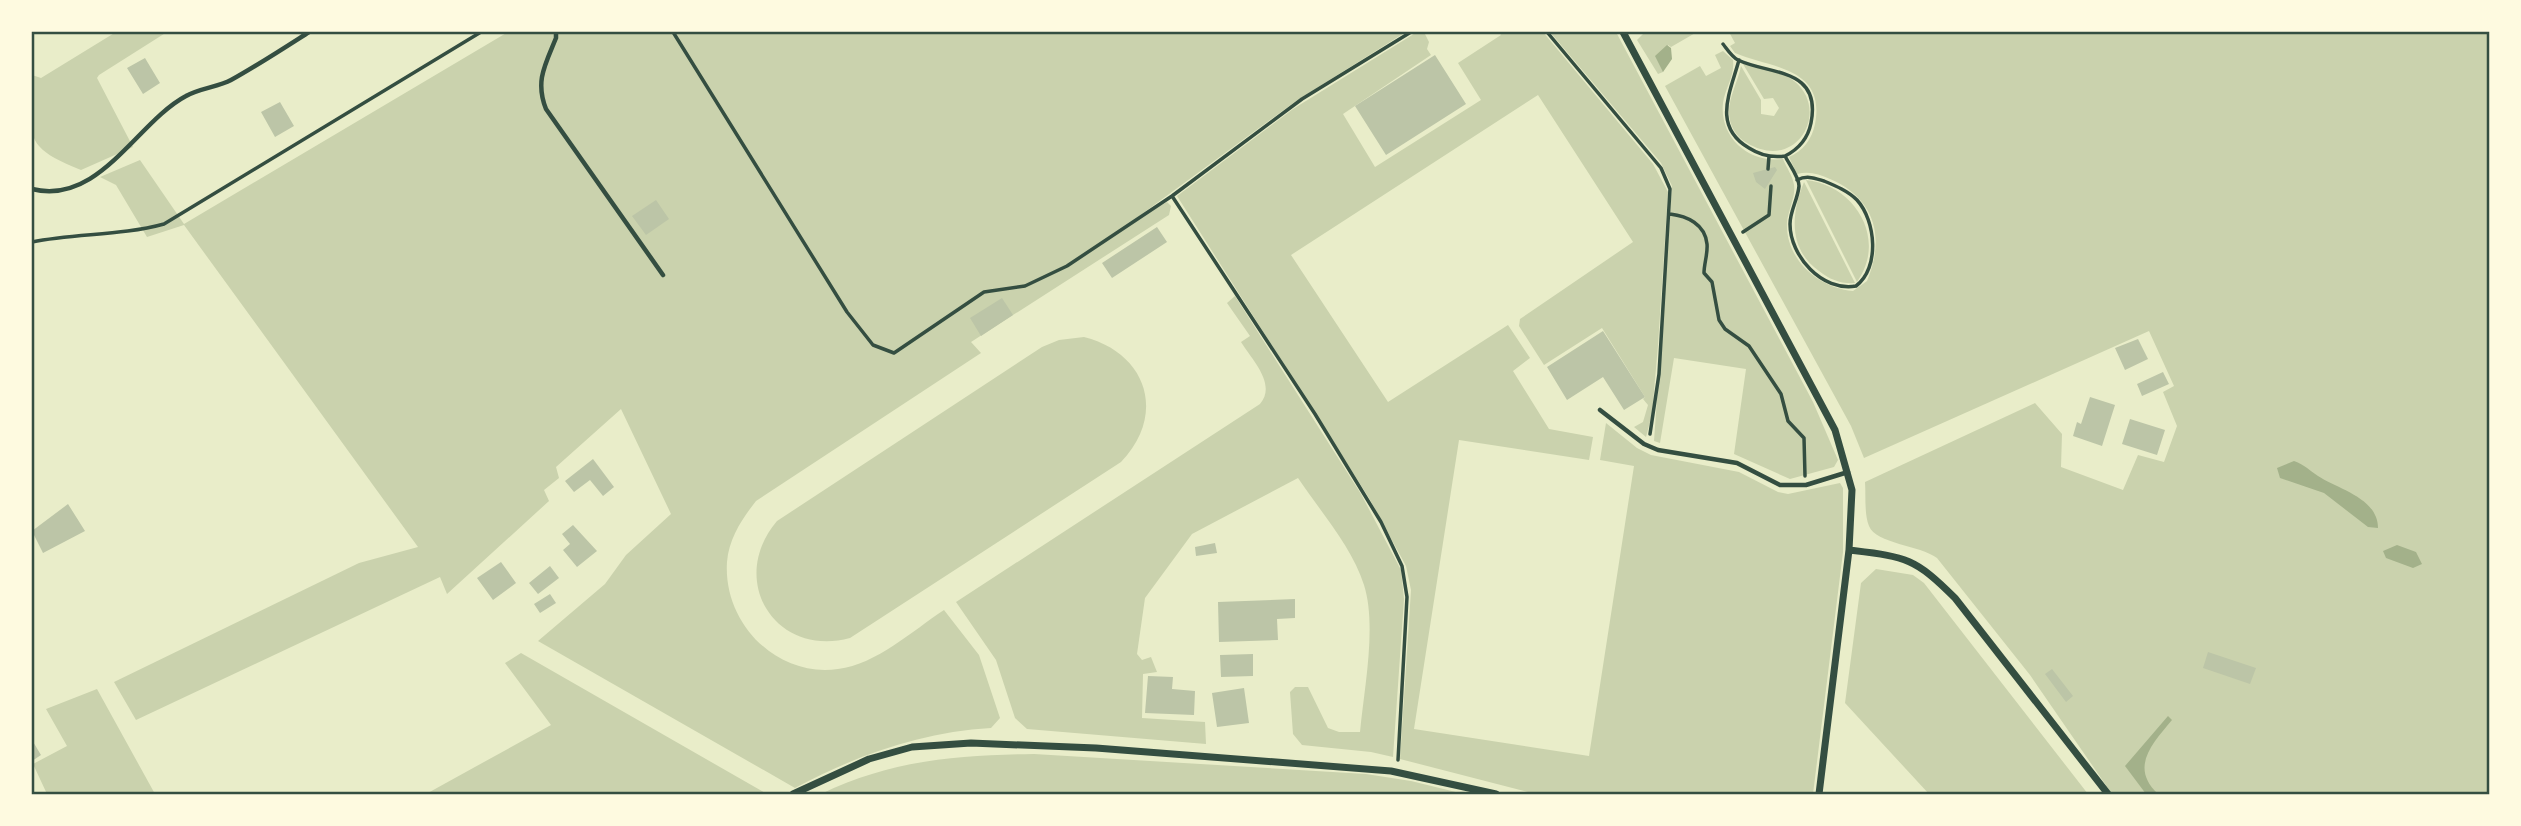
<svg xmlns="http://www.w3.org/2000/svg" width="2521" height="826" font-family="'Fira Sans',sans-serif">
  <rect width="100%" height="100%" fill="#e9edc9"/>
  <path fill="#cad2ad" d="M116 32H167L99 75 97 78 133 147 81 170C19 145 32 136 32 75L41 78Z
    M508 32H1406L1296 101 1131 222 1167 202 1171 206 1169 215 971 342 981 353 756 501C742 519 729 538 727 562 723 623 777 678 838 669 877 664 912 631 944 610L979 655 1000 718 991 728C921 732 857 755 795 788L538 641 605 584 626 555 671 514 621 409 556 467 559 478 544 490 549 501 447 594 440 577 136 720 114 682 359 563 418 547 184 225 147 237 116 185 100 177 140 160 184 224Z
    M1417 32H1424L1429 42 1427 49 1431 55 1343 114 1375 167 1481 100 1458 63 1501 35 1499 32H1543L1653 164 1668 192 1658 345 1652 414 1646 437 1634 427 1643 422 1648 405 1643 399 1645 397 1602 328 1544 365 1519 326 1520 319 1633 242 1538 95 1291 255 1388 402 1508 325 1530 358 1513 371 1549 429 1593 437 1589 460 1459 440 1414 729 1589 756 1634 466 1600 460 1606 423 1637 448 1651 455 1739 472 1778 492 1788 494 1840 483 1843 488V552L1813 794H1536L1400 759 1411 590 1406 566 1369 498 1177 196 1293 109Z
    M1550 32H1616L1813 402 1838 460 1834 467 1790 479 1734 454 1746 369 1674 358 1660 443 1654 441 1672 186 1661 163Z
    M1645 32H1697L1671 47 1668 45 1663 72 1658 74 1637 40Z
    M1729 32H2489V794H2112L2030 675 1937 558C1920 545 1876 544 1869 526 1864 514 1866 495 1865 482L2035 403 2062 434 2061 467 2123 490 2138 455 2164 462 2177 426 2163 392 2174 386 2149 331 1864 458 1851 426 1665 86 1700 66 1706 76 1721 68 1715 55 1723 51 1733 60C1735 76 1725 88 1723 103 1719 138 1750 164 1783 159 1786 167 1793 176 1794 185 1796 196 1788 211 1787 222 1785 259 1818 288 1853 291L1867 281C1886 236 1874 198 1830 179 1819 174 1809 171 1797 174L1789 157C1803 151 1812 139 1815 124 1826 67 1770 68 1735 53L1730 46 1735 43Z
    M1743 64C1759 67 1781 71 1794 81 1831 110 1797 173 1747 143 1736 137 1729 125 1729 112 1729 97 1738 81 1741 66L1761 100V114L1774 116 1779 108 1773 98 1764 99Z
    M1806 180C1854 185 1888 238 1857 282Z
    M1804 182 1855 283C1842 284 1830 280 1819 271 1788 249 1791 214 1804 182Z
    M1235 296 1361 494 1401 570 1404 599 1393 757 1371 752 1302 745 1293 734 1290 692 1295 687H1308L1328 728 1339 732H1360C1364 689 1377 626 1364 585 1352 547 1320 511 1298 478L1192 534 1145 598 1137 654 1142 660 1151 657 1157 672 1143 674 1142 718 1205 722 1206 744 1027 729 1015 718 996 660 956 602 1260 404C1277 384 1252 360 1241 342L1250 336 1227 303Z
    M1084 337C1147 353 1167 414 1121 462L850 638C775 658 727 580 777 521L1042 347 1059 340Z
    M1876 569 1913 575 1924 583 2088 794H1929L1845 703 1861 583Z
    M521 653 767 794H426L551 725 505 663Z
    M97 689 155 794H47L33 764 67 746 46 709Z
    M1034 754 1366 774 1411 781 1464 794H821C891 760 958 755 1034 754Z"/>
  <path fill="#a3b18a" d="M1667 45 1671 48 1672 59 1663 72 1655 56Z
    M2294 461C2305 465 2309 470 2318 476 2338 489 2378 498 2378 528L2368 527 2324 493 2280 478 2277 468Z
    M2397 545 2416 552 2422 564 2413 568 2386 558 2383 551Z
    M2168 716 2172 720C2153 743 2129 767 2158 794H2146L2125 766Z"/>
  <path fill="#bcc5a7" d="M1435 55 1466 104 1386 155 1355 106Z
    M145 58 160 83 143 94 127 68Z
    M280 102 294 126 275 137 261 112Z
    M1775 167 1777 170 1765 189 1756 182 1753 173Z
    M656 200 669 219 646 235 632 216Z
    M1157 227 1167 242 1112 278 1102 263Z
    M1002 298 1013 315 981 336 970 318Z
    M1603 331 1645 397 1624 410 1603 377 1567 400 1547 367Z
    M2138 339 2148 359 2125 370 2115 348Z
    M2163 372 2169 384 2142 396 2137 384Z
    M2090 397 2115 405 2102 446 2073 436 2077 422 2081 424Z
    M2130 419 2165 430 2157 455 2122 444Z
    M593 459 614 487 603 496 590 480 574 492 565 481Z
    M68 504 85 531 43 553 32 531Z
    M573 525 597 551 577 567 563 550 570 544 562 534Z
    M1215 543 1217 553 1196 556 1195 547Z
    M501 562 516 583 493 600 477 578Z
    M550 566 559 578 538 594 529 583Z
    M550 594 556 603 540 613 534 604Z
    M1295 599V618L1277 619 1278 640 1219 642 1218 602Z
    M2208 652 2256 668 2250 684 2203 668Z
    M1253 654V676L1221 677 1220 655Z
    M2052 669 2073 696 2066 702 2045 674Z
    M1148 676 1173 677 1172 689 1195 691 1194 715 1145 713Z
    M1244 688 1249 723 1217 727 1212 693Z
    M32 740 41 755 32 761Z"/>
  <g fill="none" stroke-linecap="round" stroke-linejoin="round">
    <path stroke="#344e41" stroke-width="3.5" d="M673 32 847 312 873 345 894 353 984 292 1025 286 1067 266 1172 196 1302 99 1411 32
      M1547 32 1661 168 1670 189 1659 374 1650 434
      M1723 44C1727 49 1732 57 1738 60 1769 75 1822 67 1811 123 1808 138 1799 149 1785 156 1789 164 1799 177 1799 186 1798 199 1790 211 1790 224 1790 256 1822 292 1856 286 1880 268 1876 221 1857 200 1848 191 1836 186 1824 181 1814 178 1807 175 1797 180
      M1739 60C1730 93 1712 126 1749 148 1760 155 1772 158 1785 156
      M1768 169 1769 156
      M1172 196 1315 414 1381 522 1402 566 1407 597 1398 760
      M1670 214C1687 216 1705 224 1707 244 1708 253 1704 264 1704 273L1712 282 1719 320 1725 329 1749 346 1781 394 1788 421 1804 438 1805 476
      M1743 232 1769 215 1771 186
      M32 242C75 233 121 236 164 224L481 32"/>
    <path stroke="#344e41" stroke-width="4.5" d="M556 32V38C545 65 535 81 546 109L663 275
      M32 189C99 206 137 122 186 96 200 88 218 87 231 80 258 65 284 48 309 32
      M1600 410 1644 444 1658 450 1737 463 1780 485H1806L1848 472"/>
    <path stroke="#344e41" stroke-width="7" d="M1623 32 1835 430 1852 490 1849 550 1819 794
      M1849 550C1906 557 1914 557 1955 598L2108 794
      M793 794 869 759 912 747 971 743 1096 748 1391 771 1496 794"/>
  </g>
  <rect width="2521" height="826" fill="none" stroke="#fefae0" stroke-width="66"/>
  <rect x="33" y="33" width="2455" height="760" fill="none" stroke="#344e41" stroke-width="2.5"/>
</svg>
